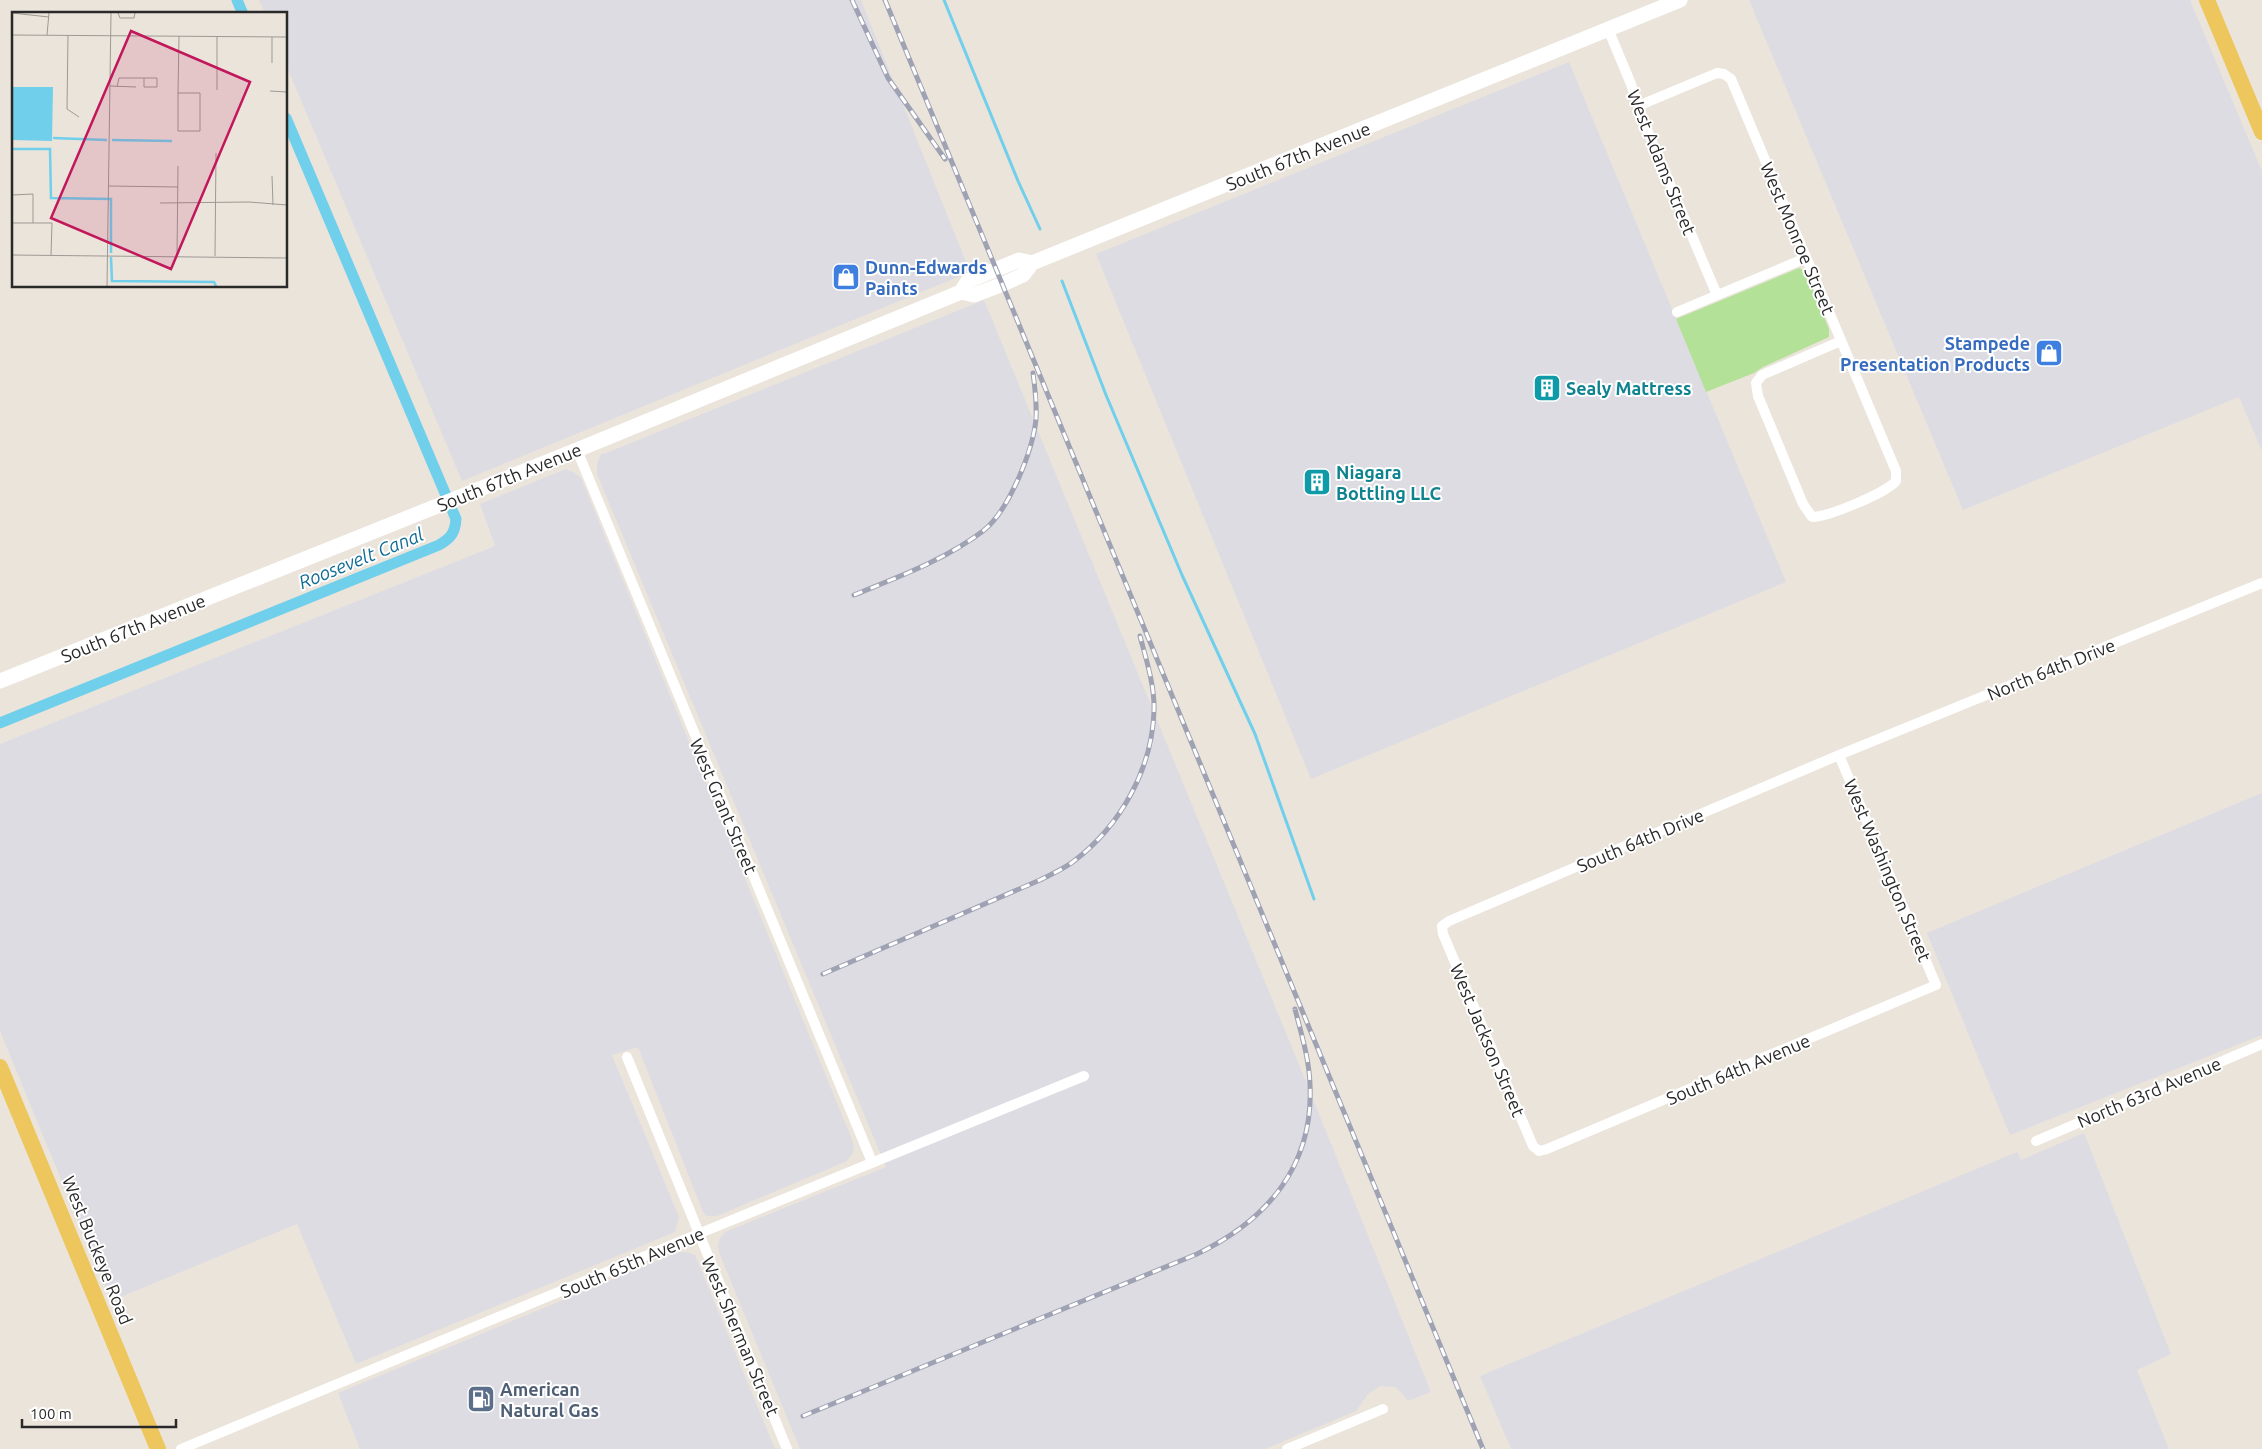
<svg xmlns="http://www.w3.org/2000/svg" width="2262" height="1449" font-family="Ubuntu,sans-serif">
  <rect width="100%" height="100%" fill="#ebe4db"/>
  <path fill="#dedce3" d="M259 0H861L970 272 462 481 286 65V14H265Z
    M1749 0H2190L2262 171V451L2239 397 1963 510Z
    M1569 62 1786 582 1311 779 1096 254Z
    M984 300 1307 1084 1431 1392 1408 1401 1396 1387 1381 1386 1369 1393 1356 1411 1265 1449H800L720 1255 718 1246 720 1238 725 1232 886 1167 597 474V463L601 454 606 453Z
    M566 469 575 473 581 478 851 1137 854 1146 853 1153 847 1161 717 1216H707L703 1212 638 1047 612 1055 679 1217 675 1232 356 1364 297 1224 111 1301 0 1031V744L495 546 480 504Z
    M2262 793V1035L2010 1135 1927 933Z
    M2084 1133 2171 1354 2137 1370 2169 1449H1511L1480 1376 2017 1152 2021 1160Z
    M679 1252H687L695 1255 775 1449H360L338 1393Z"/>
  <path fill="#b4e198" d="M1799 268 1803 270 1807 275 1829 329V337L1763 367 1754 373 1706 392 1676 319Z"/>
  <g fill="none" stroke-linecap="round" stroke-linejoin="round">
    <path stroke="#70cfeb" stroke-width="3" d="M944 0 1018 181 1040 229
      M1062 281 1106 395 1182 575 1255 734 1314 899"/>
    <path stroke="#70cfeb" stroke-width="11" d="M237 0 243 14
      M0 723 439 545C451 538 455 533 456 519L286 118"/>
    <path stroke="#fff" stroke-width="10" d="M1608 29 1631 84 1642 118 1717 295
      M1638 106 1717 73 1724 74 1731 79 1896 471V481C1886 493 1828 517 1812 517L1803 504 1758 396 1756 383 1762 375 1841 341
      M1677 312 1806 258
      M577 450 872 1162
      M1839 755 1936 985 1547 1149 1539 1151 1533 1146 1443 934 1442 926 1449 921 1839 755 2262 583
      M627 1057 787 1449
      M2036 1141 2262 1044
      M181 1449 698 1234 1084 1076
      M1287 1449 1383 1409"/>
    <path stroke="#fff" stroke-width="15" d="M961 292 968 281 1019 260 1032 263
      M0 681 577 450 961 292 974 295 1003 284 1023 275 1032 263 1680 0"/>
    <path stroke="#edc65e" stroke-width="16" d="M2207 0 2262 132
      M0 1067 158 1449"/>
    <g stroke="#9ea2b3" stroke-width="5">
      <path id="rail" d="M852 0 888 78 945 159
        M885 0 1483 1449
        M854 595C898 577 945 560 983 531 1009 511 1033 450 1036 419 1037 403 1035 388 1033 373
        M823 974 1040 880C1051 874 1064 869 1074 861 1120 826 1152 770 1154 711 1155 686 1146 659 1140 636
        M803 1416 1197 1254C1268 1220 1314 1165 1310 1084 1309 1058 1301 1033 1295 1009"/>
    </g>
    <use href="#rail" stroke="#fff" stroke-width="3" stroke-dasharray="9" stroke-linecap="butt"/>
  </g>
  <defs>
    <g id="shop-square" transform="scale(1.4375)"><rect x="-9" y="-9" width="18" height="18" rx="4" fill="#3f7fe0" stroke="#fff"/><path d="M-5-2.5h2.3a2.7 3.5 0 0 1 5.4 0H5L5.5 6h-11ZM-1.5-2.5h3a1.5 2.3 0 0 0-3 0Z" fill="#fff"/></g>
    <g id="building-square" transform="scale(1.4375)"><rect x="-9" y="-9" width="18" height="18" rx="4" fill="#0f9aa8" stroke="#fff"/><path d="M-4-6H4V6H1V3H-1V6H-4ZM-2.5-4.3h1.7v1.8h-1.7ZM.8-4.3h1.7v1.8H.8ZM-2.5-1h1.7V.8h-1.7ZM.8-1h1.7V.8H.8Z" fill="#fff"/></g>
    <g id="fuel-square" transform="scale(1.4375)"><rect x="-9" y="-9" width="18" height="18" rx="4" fill="#5c6f8a" stroke="#fff"/><path d="M-5.5-6h7V0h2V4h1.3V-2.5L3-4.5l.8-.8L6-3V5H2.5V1h-1V6h-7ZM-4.2-4.7v3.2H.2V-4.7Z" fill="#fff"/></g>
  </defs>
  <g fill-rule="evenodd">
    <use href="#shop-square" x="846" y="277"/>
    <use href="#shop-square" x="2049" y="353"/>
    <use href="#building-square" x="1547" y="388"/>
    <use href="#building-square" x="1317" y="482"/>
    <use href="#fuel-square" x="481" y="1399"/>
  </g>
  <g text-anchor="middle" dominant-baseline="central" stroke-width="4" stroke-linejoin="round" paint-order="stroke">
    <g font-size="18" fill="#292929" stroke="#fff">
      <text transform="translate(1298 156) rotate(-22)">South 67th Avenue</text>
      <text transform="translate(1662 162) rotate(68)">West Adams Street</text>
      <text transform="translate(1798 238) rotate(67)">West Monroe Street</text>
      <text transform="translate(509 477) rotate(-22)">South 67th Avenue</text>
      <text transform="translate(133 628) rotate(-22)">South 67th Avenue</text>
      <text transform="translate(2051 669) rotate(-22)">North 64th Drive</text>
      <text transform="translate(724 806) rotate(67)">West Grant Street</text>
      <text transform="translate(1640 840) rotate(-23)">South 64th Drive</text>
      <text transform="translate(1888 870) rotate(67)">West Washington Street</text>
      <text transform="translate(1488 1040) rotate(67)">West Jackson Street</text>
      <text transform="translate(1738 1069) rotate(-23)">South 64th Avenue</text>
      <text transform="translate(2149 1092) rotate(-23)">North 63rd Avenue</text>
      <text transform="translate(98 1250) rotate(68)">West Buckeye Road</text>
      <text transform="translate(632 1262) rotate(-23)">South 65th Avenue</text>
      <text transform="translate(741 1336) rotate(67)">West Sherman Street</text>
    </g>
    <g font-size="18" font-weight="bold" fill="#366cbe" stroke="#fff" text-anchor="start">
      <text x="865" y="267">Dunn-Edwards<tspan x="865" dy="21">Paints</tspan></text>
      <text x="2030" y="343" text-anchor="end">Stampede<tspan x="2030" dy="21">Presentation Products</tspan></text>
    </g>
    <g font-size="18" font-weight="bold" fill="#0d838f" stroke="#fff" text-anchor="start">
      <text x="1566" y="388">Sealy Mattress</text>
      <text x="1336" y="472">Niagara<tspan x="1336" dy="21">Bottling LLC</tspan></text>
    </g>
    <g font-size="18" font-weight="bold" fill="#4e5e75" stroke="#fff" text-anchor="start">
      <text x="500" y="1389">American<tspan x="500" dy="21">Natural Gas</tspan></text>
    </g>
    <g font-size="19" font-style="italic" fill="#106d96" stroke="#fff">
      <text transform="translate(361 558) rotate(-22)">Roosevelt Canal</text>
    </g>
  </g>
  <g transform="translate(12 12)">
    <rect width="275" height="275" fill="#ebe4db"/>
    <path d="M0 75H41L40 129 0 128Z" fill="#70cfeb"/>
    <path fill="none" stroke="#70cfeb" stroke-width="2.5" d="M41 126 95 128M100 128 160 129M0 137H38L39 186 99 187V241M99 245 100 269 202 270 204 274"/>
    <path fill="none" stroke="#9d9994" stroke-width="1" d="M0 1 37 5M106 1 108 6H122L123 1M0 23 275 25M35 23 37 1M56 23 55 97 67 105M260 51V25M98 74 124 75M105 75 107 66H145V75H132V66M205 78V24M258 79 275 80M166 81H188V119H166V81L167 24M260 164 261 193M97 174 166 175M0 183 21 182V211M148 191 237 190 275 193M0 211H40L39 243M0 243 275 246M165 244 166 154M203 244 204 141M95 274 99 1"/>
    <path fill="#c2185b" fill-opacity="0.15" stroke="#c2185b" stroke-width="2.5" d="M119 19 238 70 159 257 39 206Z"/>
    <rect width="275" height="275" fill="none" stroke="#292929" stroke-width="2.5"/>
  </g>
  <path d="M22 1419v8h154v-8" fill="none" stroke="#292929" stroke-width="2.5"/>
  <text x="30" y="1419" font-size="15" fill="#292929" stroke="#ffffff" stroke-width="4" paint-order="stroke">100 m</text>
</svg>
